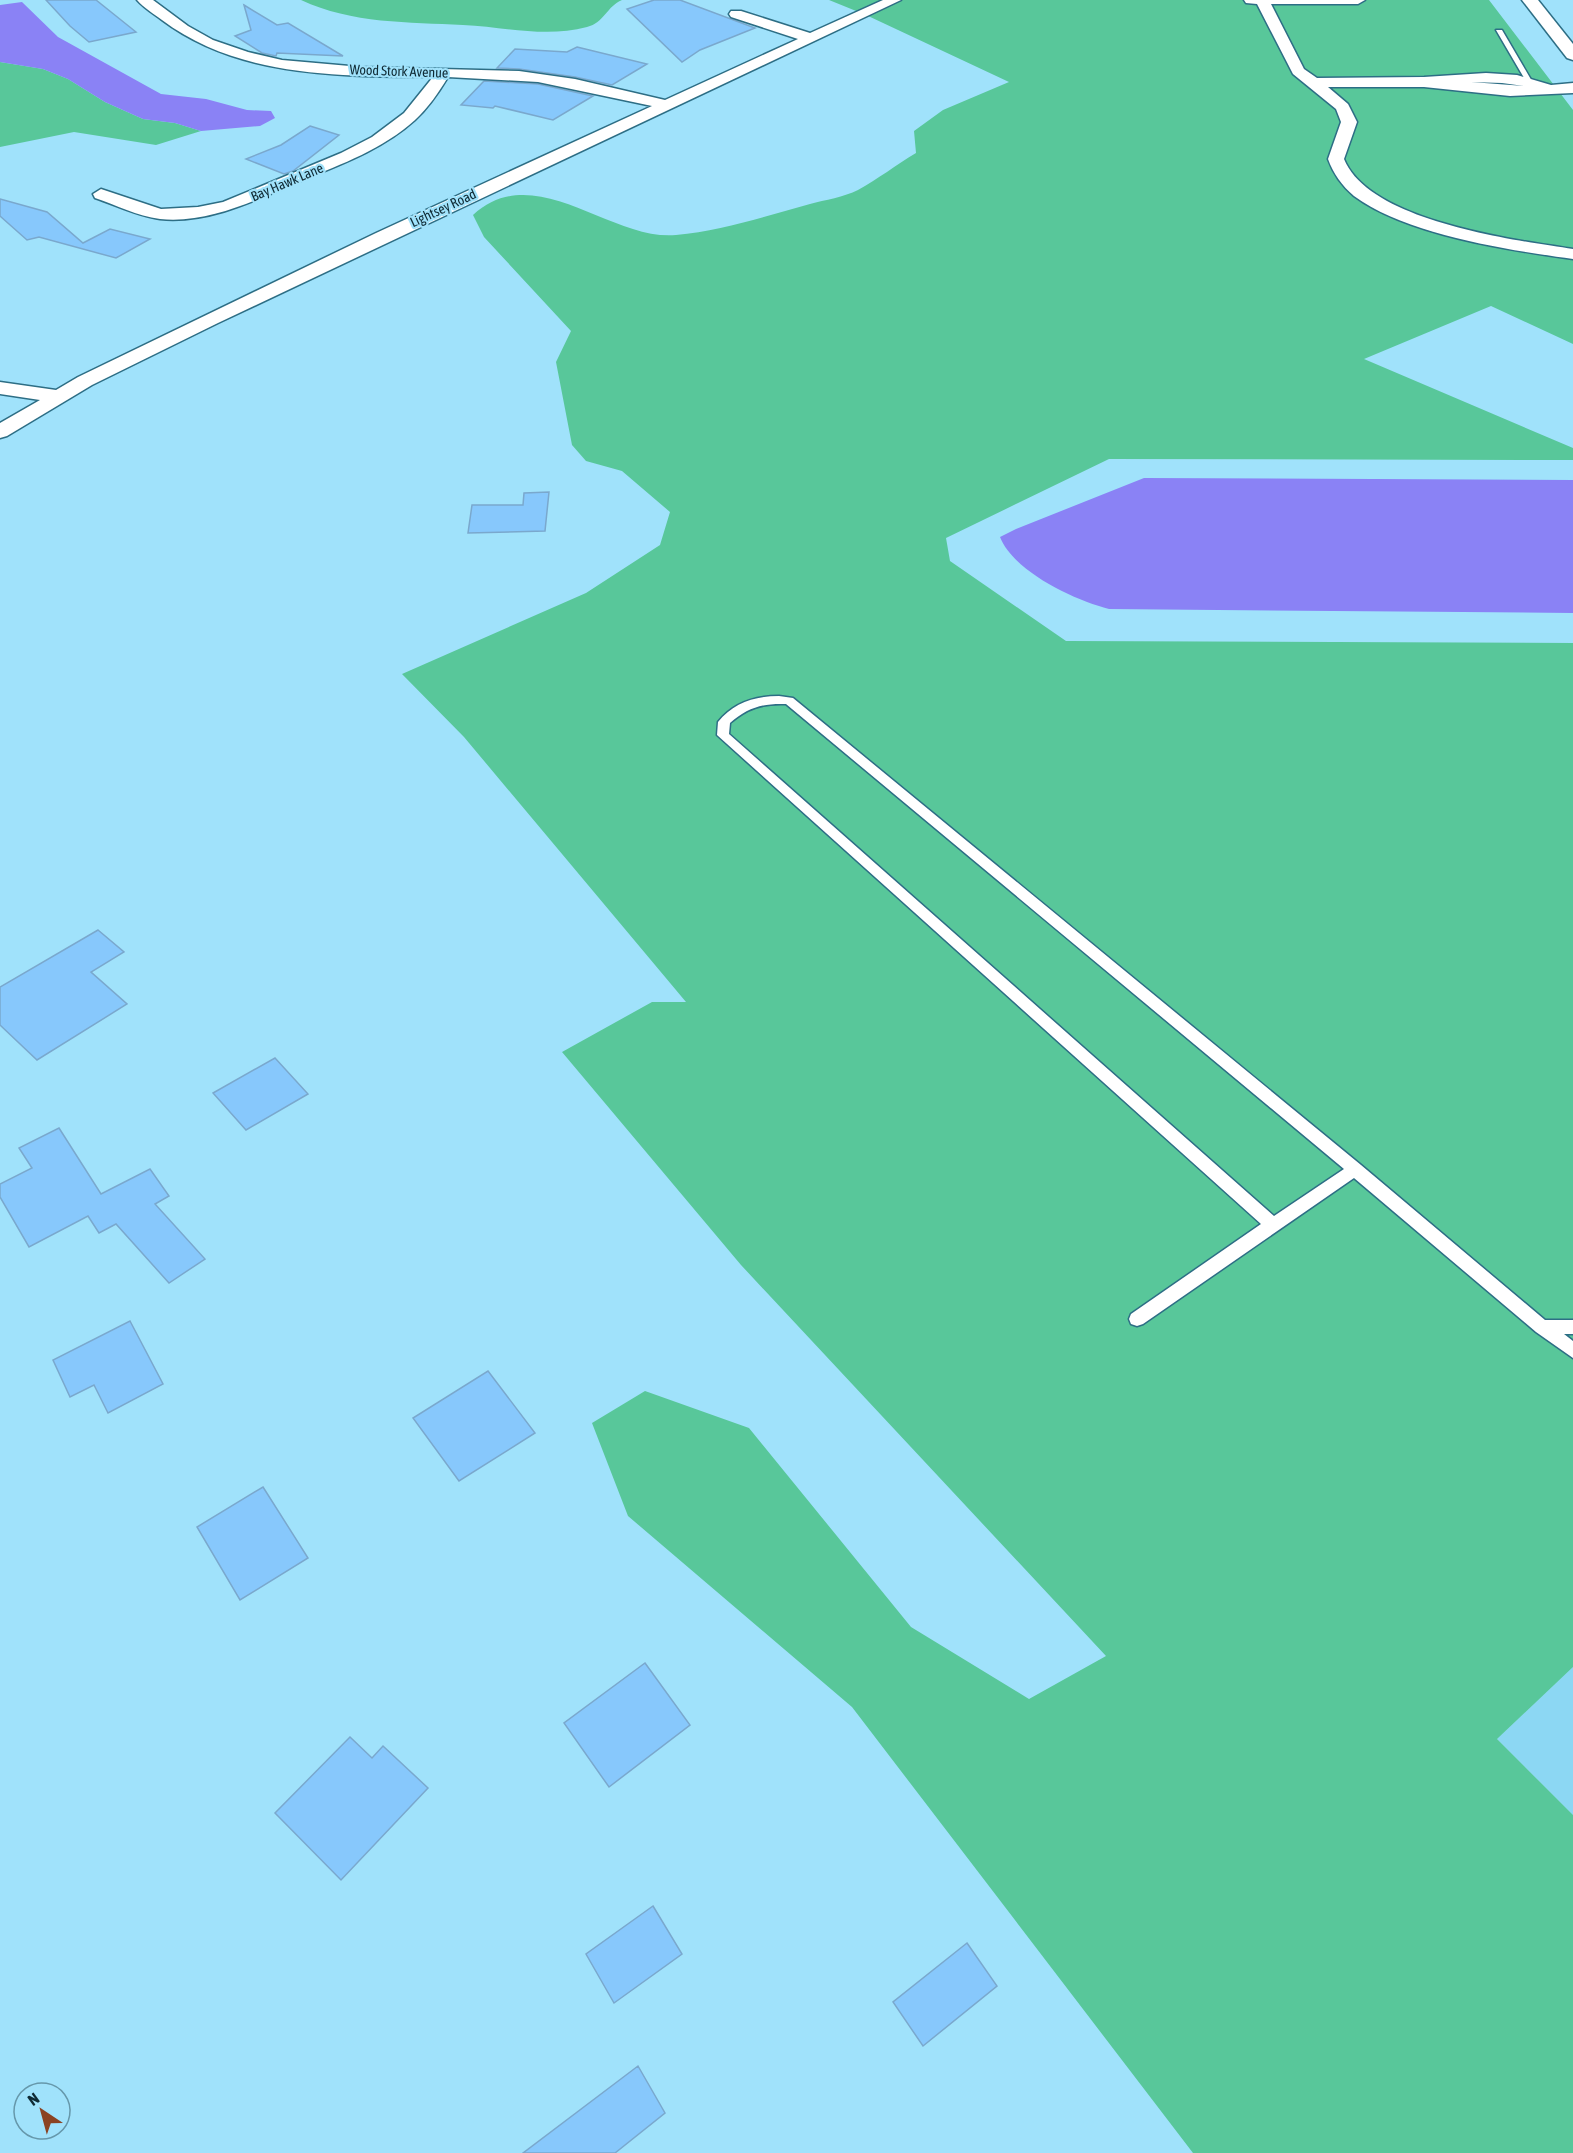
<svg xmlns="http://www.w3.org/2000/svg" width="1573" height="2153" font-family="'Asap Condensed',sans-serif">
  <rect width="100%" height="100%" fill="#a0e2fb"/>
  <path fill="#8cd7f3" d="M1573 1667V1815L1497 1739Z"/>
  <path fill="#58c79a" d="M301 0H622C607 6 604 23 587 27 546 38 505 27 463 25 409 22 352 24 301 0Z
    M829 0H1489L1573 110V344L1491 306 1364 359 1573 448V460L1109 459 946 538 950 561 1066 641 1573 643V1667L1497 1739 1573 1815V2153H1193L852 1707 628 1516 592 1423 645 1391 749 1428 911 1627 1029 1699 1106 1656 741 1265 562 1052 652 1002H686L464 737 402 674 586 593 660 545 670 512 622 471 586 461 572 445 556 362 571 331 484 237 473 215C535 158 610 241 676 235 722 231 766 216 810 204 825 200 844 197 858 190 878 179 896 165 916 153L914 131 943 110 1009 82 866 15Z
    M0 62 43 69 68 79 105 102 143 119 175 123 201 131 156 145 74 132 0 147Z"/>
  <path fill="#8a82f5" d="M22 2 58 37 161 94 206 99 247 110 271 111 275 118 260 126 201 131 175 123 143 119 105 102 68 79 43 69 0 62V5Z
    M1144 478 1573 480V613L1109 609C1074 600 1014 572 1000 537L1016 529Z"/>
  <path fill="#87c8fc" stroke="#7aa8cd" stroke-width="1.5" d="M46 0H96L136 32 89 42 70 26Z
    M654 0H680L755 28 700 50 682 62 627 9Z
    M244 5 277 25 288 23 343 56 277 53 276 56 262 53 235 36 251 30Z
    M577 47 647 64 612 85 575 77 519 69 497 68 515 49 567 52Z
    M484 81 538 84 593 96 553 120 495 106 493 108 461 105Z
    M310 126 339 135 293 171 284 174 246 159 281 145Z
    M0 199 47 212 83 243 110 229 150 239 116 258 39 237 27 240 0 216Z
    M549 492 545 531 468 533 472 505H523L524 493Z
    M98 930 124 952 91 972 127 1004 37 1060 0 1025V987Z
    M275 1058 308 1094 246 1130 213 1093Z
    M59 1128 101 1194 150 1169 169 1196 155 1204 205 1259 169 1283 116 1224 99 1233 88 1216 29 1247 0 1197V1184L32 1168 19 1148Z
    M130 1321 163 1384 108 1413 94 1385 70 1397 53 1360Z
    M488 1371 535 1433 459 1481 413 1418Z
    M263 1487 308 1558 240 1600 197 1527Z
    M645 1663 690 1725 609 1787 564 1723Z
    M350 1737 372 1758 383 1746 428 1788 341 1880 275 1813Z
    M653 1906 682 1954 614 2003 586 1954Z
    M967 1943 997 1986 923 2046 893 2002Z
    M638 2066 665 2113 615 2153H523Z"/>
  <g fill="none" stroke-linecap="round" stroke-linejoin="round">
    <g stroke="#2d6e85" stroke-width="3">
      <path id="lane" d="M1496 30H1502L1533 83H1527Z
        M779 696 793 698 1361 1165 1545 1320H1573V1334H1564L1573 1341V1358L1536 1332 1354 1178 1143 1324 1137 1326 1131 1324 1129 1319 1131 1314 1261 1224 717 735 718 722C733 703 755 696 779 696ZM786 704 1344 1169 1274 1216 729 734 730 723C747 708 763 703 786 704Z"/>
    </g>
    <g stroke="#2d6e85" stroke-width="3">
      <path id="street" d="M137 0H153L188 26 213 40 248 52 282 60 361 67 519 71 575 79 665 100 798 39 731 17 729 14 731 11H741L810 33 883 0H901L218 323 92 385 7 436 0 438V423L40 400 0 394V382L56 390 78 377 376 233 652 106 538 82 448 77C439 92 428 108 415 120 383 149 342 164 303 180 258 199 210 224 160 219 137 216 116 205 95 198L93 194 101 189 161 209 198 207 223 202 341 153 372 137 404 113 433 77C341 76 239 78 162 20 154 14 144 8 137 0Z
        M1244 0H1365L1358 4H1271L1304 69 1317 78 1424 77 1486 73 1517 75 1551 85 1573 83V93L1510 96 1424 87H1328L1348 104 1357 122 1344 159C1369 221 1513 240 1573 249V259C1508 250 1407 235 1354 196 1342 186 1333 173 1328 159L1341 122 1336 109 1293 74 1257 4 1246 3ZM1471 82 1502 83 1524 86Z"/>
    </g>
    <g stroke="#2d6e85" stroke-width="3">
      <path id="highway" d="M1522 0H1538L1573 44V60L1567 58Z"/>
    </g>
    <use href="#lane" fill="#fff" fill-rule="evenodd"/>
    <use href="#street" fill="#fff" fill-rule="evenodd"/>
    <use href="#highway" fill="#fff" fill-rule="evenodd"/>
  </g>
  <g text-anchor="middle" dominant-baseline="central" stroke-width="4.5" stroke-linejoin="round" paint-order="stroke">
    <g font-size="14" fill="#0f2a34" stroke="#a0e2fb">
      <text transform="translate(399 71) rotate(2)">Wood Stork Avenue</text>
      <text transform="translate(287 182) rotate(-23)">Bay Hawk Lane</text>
      <text transform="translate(443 208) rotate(-25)">Lightsey Road</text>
    </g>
  </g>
  <g transform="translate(42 2111) rotate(324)"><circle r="28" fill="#a0e2fb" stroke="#6698ab" stroke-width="1.5"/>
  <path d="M0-4.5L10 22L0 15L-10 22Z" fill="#8b4322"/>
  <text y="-9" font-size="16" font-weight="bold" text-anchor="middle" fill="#0f2a34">N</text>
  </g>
</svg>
